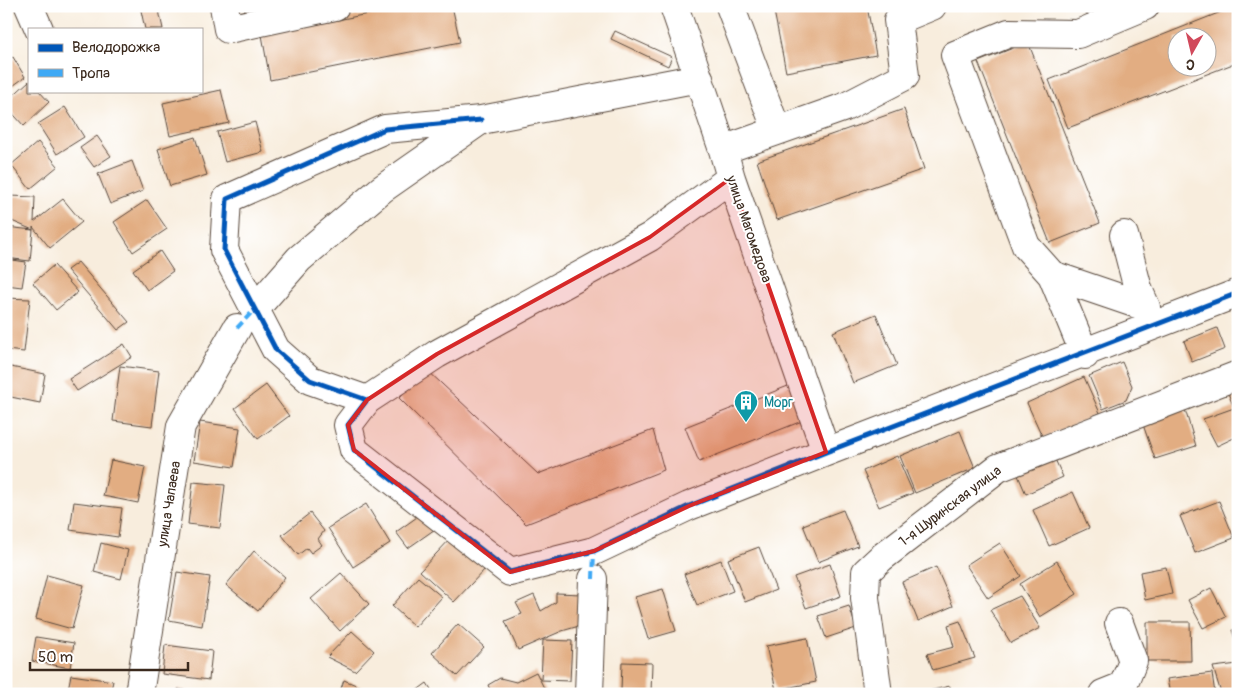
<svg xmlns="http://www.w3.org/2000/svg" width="1244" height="700" font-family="Pangolin,sans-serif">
  <rect width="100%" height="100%" fill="#fff"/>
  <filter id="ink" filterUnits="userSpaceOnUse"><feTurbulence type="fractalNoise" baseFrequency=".02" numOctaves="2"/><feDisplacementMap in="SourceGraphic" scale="10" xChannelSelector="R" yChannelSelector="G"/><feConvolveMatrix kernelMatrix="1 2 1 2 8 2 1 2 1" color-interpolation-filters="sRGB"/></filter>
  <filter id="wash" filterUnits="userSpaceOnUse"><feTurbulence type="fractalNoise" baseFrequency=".0096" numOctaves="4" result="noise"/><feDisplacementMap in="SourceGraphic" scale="20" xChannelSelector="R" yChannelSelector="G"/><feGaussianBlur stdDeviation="1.12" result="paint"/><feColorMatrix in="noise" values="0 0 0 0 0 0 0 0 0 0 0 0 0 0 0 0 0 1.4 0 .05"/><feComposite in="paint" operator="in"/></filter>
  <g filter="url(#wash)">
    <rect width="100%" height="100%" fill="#f8eddd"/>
    <g id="blocks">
      <path fill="#e2ad82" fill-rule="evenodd" d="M140 6H158L163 29H145Z
        M408 6H452L460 42 270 80 262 35Z
        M780 6H867L876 55 786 72 774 11 781 10Z
        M1236 6H1238V62L1068 128 1049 80ZM1176 38H1206V68H1176Z
        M615 31 672 57 668 66 611 39Z
        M1028 42 1100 223 1050 243 978 62Z
        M13 57 25 77 6 91V61Z
        M29 81V91H39L49 102 24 126 6 106V102Z
        M221 90 229 123 170 136 163 103Z
        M65 107 84 137 57 154 38 124Z
        M904 109 924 169 777 220 757 161Z
        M255 122 263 152 225 162 217 132Z
        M97 136 111 156 94 167 80 148Z
        M195 137 207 175 170 186 158 149Z
        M38 142 58 166 30 189 11 165Z
        M132 161 143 191 110 204 98 174Z
        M10 196 35 197 34 222 63 199 82 222 50 248 33 227V230L7 219Z
        M147 200 167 229 133 252 114 222Z
        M6 227 33 230 30 261 6 258Z
        M160 251 173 271 147 290 133 270Z
        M6 259 26 262 22 287 6 285Z
        M78 262 129 322 118 330 67 270Z
        M54 265 78 292 56 310 33 283Z
        M6 298 30 299 24 352 6 350Z
        M876 314 897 365 853 383 833 332Z
        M1217 328 1225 349 1192 362 1184 341Z
        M124 344 132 357 77 391 69 379Z
        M1122 362 1132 386 1126 400 1103 409 1089 376Z
        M6 366 45 374 40 403 6 396Z
        M120 366 159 371 152 426 113 421Z
        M426 369 538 474 653 430 664 470 526 524 399 398Z
        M1084 377 1100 413 1043 438 1027 403Z
        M793 384 807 419 699 462 685 427Z
        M266 385 289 416 258 439 235 408Z
        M1238 389V436L1217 446 1203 419 1234 408 1228 393Z
        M1184 406 1196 446 1155 459 1141 419Z
        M200 422 240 428 234 467 194 461Z
        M960 431 975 468 915 493 900 456Z
        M897 456 913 493 879 507 863 471Z
        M1054 457 1063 477 1026 494 1017 473Z
        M111 460 145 467 138 503 103 496Z
        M193 482 225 485 220 528 188 524Z
        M1073 492 1089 528 1049 546 1033 510Z
        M1219 501 1234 538 1195 553 1180 516Z
        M74 502 122 508 118 537 70 530Z
        M366 504 390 543 353 567 328 528Z
        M427 510 438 527 408 548 396 532Z
        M843 510 858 546 818 562 803 525Z
        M310 513 324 531 318 539 322 545 311 553 307 548 298 555 282 535Z
        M452 537 486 568 454 602 420 571Z
        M101 543 128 550 121 579 94 572Z
        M1000 543 1021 576 988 598 966 565Z
        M759 547 776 590 745 602 728 559Z
        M254 551 285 577 258 611 226 585Z
        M721 560 733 591 697 605 684 574Z
        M1057 561 1077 594 1040 617 1020 584Z
        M830 564 841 596 806 608 794 577Z
        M936 567 953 606 918 621 902 582Z
        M1166 567 1172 594 1145 600 1140 572Z
        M177 572 210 577 202 626 169 620Z
        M341 573 369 604 340 631 311 599Z
        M47 575 84 585 72 629 36 619Z
        M418 577 442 597 415 627 392 606Z
        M1211 588 1226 617 1203 628 1188 600Z
        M663 589 676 631 648 639 635 597Z
        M556 593 581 594 579 626 562 631 518 650 505 621 522 614 516 603 534 595 541 611 556 602Z
        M1020 596 1040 628 1011 643 990 610Z
        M849 606 856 628 826 638 818 616Z
        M960 621 975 658 933 670 927 654 954 647 948 625Z
        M1147 622H1190L1191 661H1147Z
        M458 624 484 647 457 676 432 653Z
        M1238 629V646H1237L1232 630Z
        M352 631 374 651 355 671 327 657Z
        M36 637 74 643 70 668 32 661Z
        M807 638 816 682 776 690 766 646Z
        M543 640 572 641 570 681 541 680Z
        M165 645 212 651 209 680 162 674Z
        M622 662 652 663 651 693 621 691Z
        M1238 664V690L1221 693 1213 667Z
        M536 672 547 694H492L488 685 500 678 516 682Z
        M1212 673 1215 694H1170L1167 679Z
        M71 675 113 681 110 694H67Z
        M344 680 378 694H339Z
        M427 683 434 694H412Z
        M950 686 952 694H920V693Z
        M178 689 196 693V694H176Z
        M657 691 694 692 693 694H657Z"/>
    </g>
  </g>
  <g filter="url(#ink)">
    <use href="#blocks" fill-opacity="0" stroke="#57473b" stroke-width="1"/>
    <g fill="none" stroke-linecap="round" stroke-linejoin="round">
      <g stroke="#57473b" stroke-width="30">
        <path id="minor" d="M29 6 39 29
          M224 6 228 29 335 6
          M674 6 723 150 731 178 826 452
          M730 6 777 131
          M481 120 385 129 227 199 224 250 276 350 310 380 367 400 348 425 354 450 510 572 594 551 689 506 826 452 1238 293
          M723 150 845 107 905 76 898 20 932 6
          M1124 235 1138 289 1146 307 1052 275 1026 246 955 55 1009 33 1078 34 1145 6
          M1052 275 1085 355
          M255 309 299 259 382 189 481 120 699 78
          M367 400 437 354 650 237 731 178
          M139 694 181 426 237 328
          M589 694 593 579
          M878 694 865 598 866 572 881 558 998 468 1238 375
          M1103 694 1123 686 1133 661 1119 623"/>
      </g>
      <use href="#minor" stroke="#fff" stroke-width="28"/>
      <path stroke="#3fa9f5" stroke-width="4" stroke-dasharray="8 4" stroke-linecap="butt" d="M237 328 255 309
        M593 579 594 551"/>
      <g stroke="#fff" stroke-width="8">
        <path id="cycleway" d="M481 120 385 129 227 199 224 250 276 350 310 380 367 400 348 425 354 450 510 572 594 551 689 506 826 452 1238 293"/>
      </g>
      <use href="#cycleway" stroke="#0057b8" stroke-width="5"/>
    </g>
  </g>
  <path fill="#d62828" fill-opacity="0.2" stroke="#d62828" stroke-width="4" stroke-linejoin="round" d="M731 178 826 452 689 506 594 551 510 572 354 450 348 425 367 400 437 354 650 237Z"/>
  <defs>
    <g id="building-pin" transform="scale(1.25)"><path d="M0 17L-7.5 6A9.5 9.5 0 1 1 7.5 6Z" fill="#0f9aa8" stroke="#fff"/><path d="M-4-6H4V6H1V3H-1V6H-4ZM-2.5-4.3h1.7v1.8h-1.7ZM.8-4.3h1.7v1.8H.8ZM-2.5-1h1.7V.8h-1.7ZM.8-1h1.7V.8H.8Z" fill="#fff"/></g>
  </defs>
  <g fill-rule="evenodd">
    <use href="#building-pin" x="746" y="402"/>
  </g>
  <g text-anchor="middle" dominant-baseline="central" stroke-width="4" stroke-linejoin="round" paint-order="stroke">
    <g font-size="14" fill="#3b2a1e" stroke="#fff">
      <text transform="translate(749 229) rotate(71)">улица Магомедова</text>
      <text transform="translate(169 504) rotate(-81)">улица Чапаева</text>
      <text transform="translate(950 506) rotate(-37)">1-я Шуринская улица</text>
    </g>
    <g font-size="14" fill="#0d838f" stroke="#fff" text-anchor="start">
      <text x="764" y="402">Морг</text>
    </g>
  </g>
  <rect width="1244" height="700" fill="none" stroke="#fff" stroke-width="25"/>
  <rect x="28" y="28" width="175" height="65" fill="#ffffff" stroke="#b1aaa5"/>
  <rect x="38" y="44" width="25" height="8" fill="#0057b8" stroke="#b1aaa5"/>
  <text x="72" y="52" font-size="15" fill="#3b2a1e">Велодорожка</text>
  <rect x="38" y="69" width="25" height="8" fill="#3fa9f5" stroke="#b1aaa5"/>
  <text x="72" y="78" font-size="15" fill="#3b2a1e">Тропа</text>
  <g transform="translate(1192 52) rotate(188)"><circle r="24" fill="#ffffff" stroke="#b1aaa5"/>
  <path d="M0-4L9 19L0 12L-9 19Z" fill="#d1495b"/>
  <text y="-8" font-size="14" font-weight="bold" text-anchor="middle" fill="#3b2a1e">С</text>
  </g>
  <path d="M30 662v8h158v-8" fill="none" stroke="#3b2a1e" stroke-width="2.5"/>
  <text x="38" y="662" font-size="15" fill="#3b2a1e" stroke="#ffffff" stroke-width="4" paint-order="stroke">50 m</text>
</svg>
